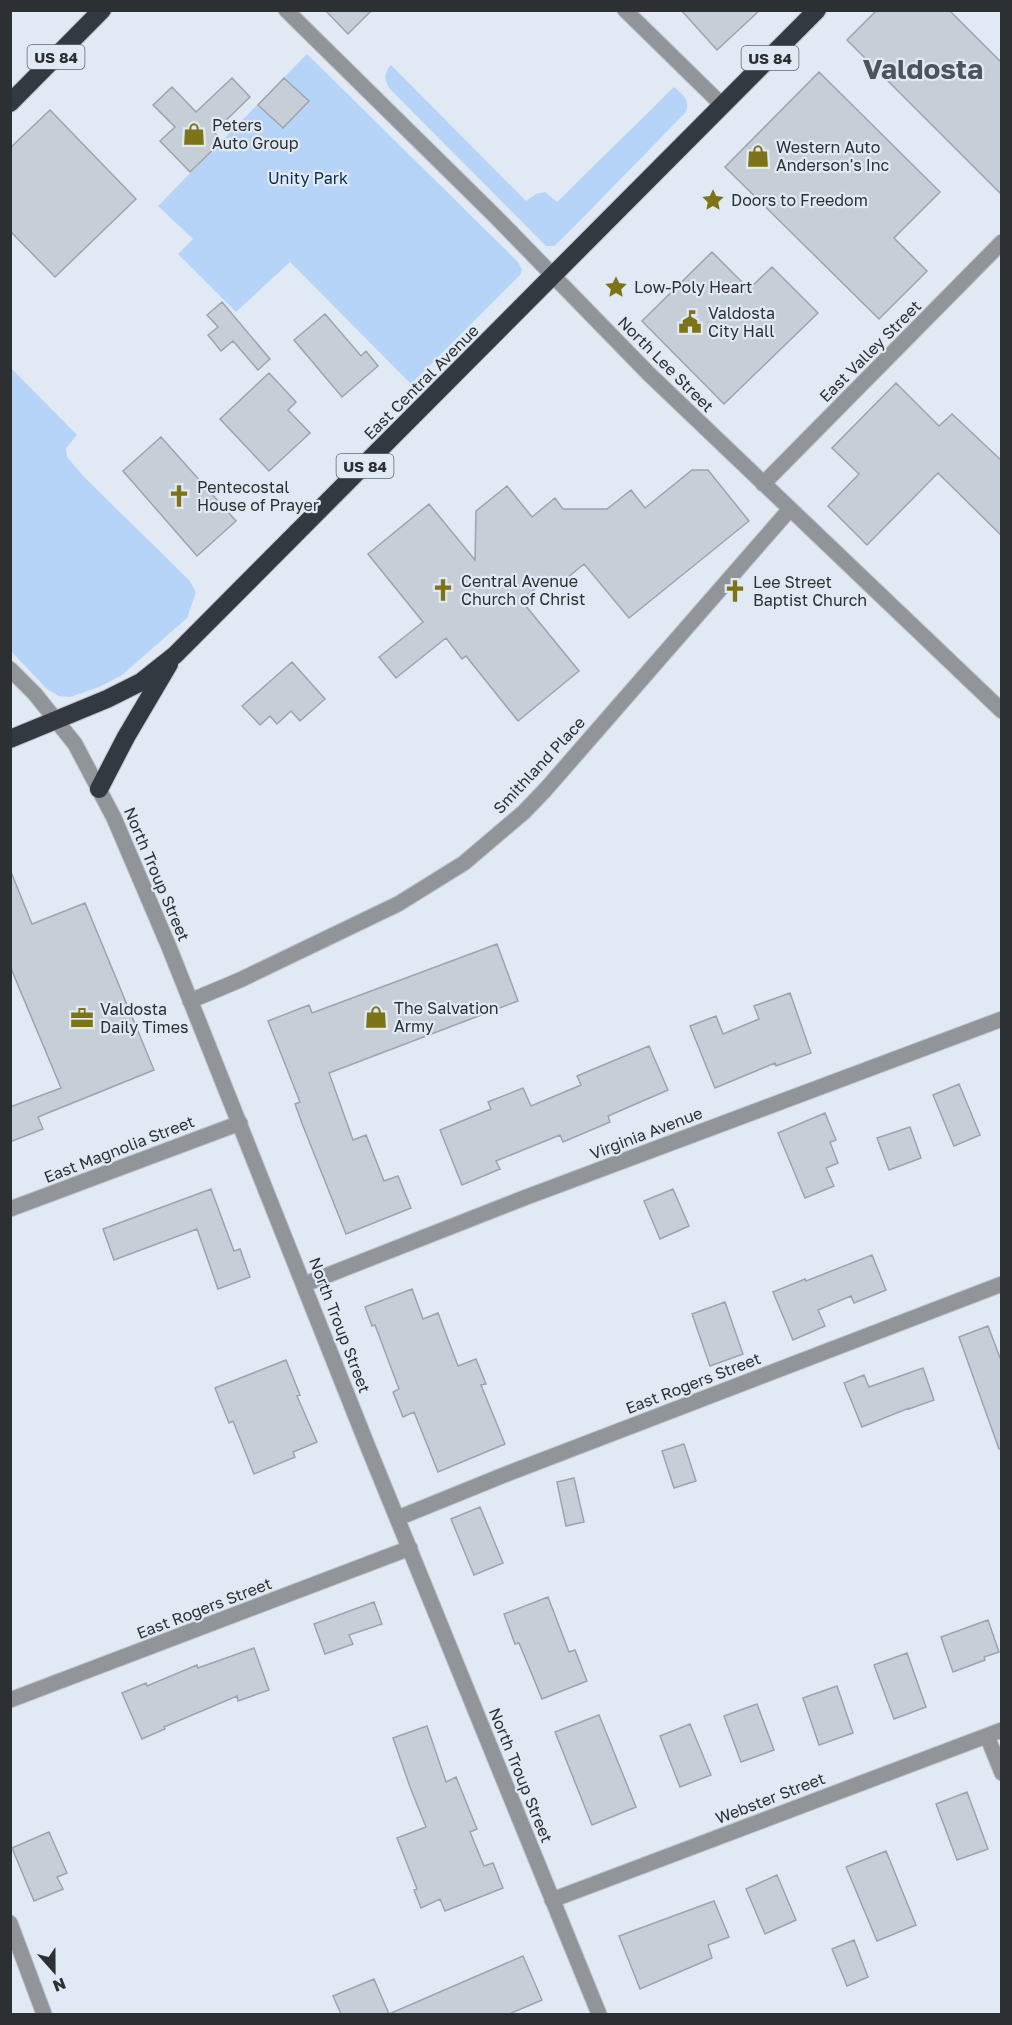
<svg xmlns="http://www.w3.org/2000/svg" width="1012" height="2025" font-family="'Golos Text',sans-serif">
  <rect width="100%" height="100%" fill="#e1e9f4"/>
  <path fill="#b6d4f8" d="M307 54 518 262 522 270 520 275 411 384 290 262 236 312 178 254 193 239 158 206Z
    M391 65 526 201 536 194 545 192 557 202 674 87C683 95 690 99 686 112L562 239 554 246H546L389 88C384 78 384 73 391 65Z
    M11 368 77 435 66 448 67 457 84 477 189 580 196 592 187 618 122 675 99 687 70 697 59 696 47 689 11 651Z"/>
  <path fill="#c6ced8" stroke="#9ca4ae" stroke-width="1.5" d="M325 10H372L348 34Z
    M681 10H760L717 50Z
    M877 10H949L1002 63V195L847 40Z
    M819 72 940 192 894 238 927 271 879 319 725 167Z
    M232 78 250 97 214 132 222 141 190 172 160 141 175 127 153 105 172 87 196 112Z
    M284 78 309 101 283 128 258 105Z
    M50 110 136 199 55 277 10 231V148Z
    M712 252 749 289 772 267 818 313 724 404 642 321Z
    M222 302 270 359 258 370 233 341 221 351 208 335 218 327 207 315Z
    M325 314 361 356 366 351 378 366 342 397 294 340Z
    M269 373 296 402 288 410 310 433 269 471 220 419Z
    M896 383 939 426 952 414 1002 461V536L938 473 867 545 828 506 859 474 832 448Z
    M161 437 236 521 197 556 123 471Z
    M692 470H708L749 521 629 618 584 564 567 578H549L521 600 579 671 518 721 466 656 462 659 446 638 396 678 379 657 423 622 368 554 429 504 475 560 476 511 507 486 532 517 555 498 563 509H607L631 490 645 508Z
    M292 662 325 699 300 721 291 711 277 724 270 716 260 725 242 706Z
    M11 872 32 924 85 903 154 1070 38 1117 43 1129 10 1142V1107L61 1088 10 966Z
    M497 944 518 1001 329 1073 353 1140 366 1135 384 1181 398 1176 411 1208 346 1234 303 1126 295 1104 300 1102 268 1021 309 1005 312 1013Z
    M790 993 811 1053 776 1066 775 1063 715 1088 690 1026 716 1016 723 1034 759 1019 754 1006Z
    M649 1046 668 1090 608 1116 610 1122 563 1142 560 1135 496 1161 500 1169 462 1185 440 1130 491 1109 488 1102 523 1088 531 1106 581 1085 577 1076Z
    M959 1084 980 1135 954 1146 933 1095Z
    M825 1113 836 1140 830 1142 838 1163 826 1168 834 1186 805 1198 778 1133Z
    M910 1127 921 1158 889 1170 877 1138Z
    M211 1189 234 1251 240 1249 250 1277 218 1289 197 1229 114 1260 103 1229Z
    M673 1189 689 1226 660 1239 644 1201Z
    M872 1255 886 1290 854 1303 851 1296 818 1310 825 1326 793 1340 773 1292 805 1279 806 1281Z
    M412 1289 423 1319 438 1313 458 1366 476 1359 486 1384 481 1385 505 1444 438 1472 414 1412 403 1417 393 1392 399 1389 375 1325 372 1326 365 1307Z
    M725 1302 743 1354 710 1366 692 1314Z
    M988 1326 1002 1363V1449H999L959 1337Z
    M286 1360 300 1395 297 1396 317 1442 293 1452 295 1457 254 1474 233 1421 229 1423 215 1388Z
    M923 1368 934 1400 909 1409V1408L862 1427 844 1383 864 1375 869 1387Z
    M684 1444 696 1481 674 1488 662 1451Z
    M574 1478 584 1522 566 1526 557 1482Z
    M480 1507 503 1563 474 1575 451 1519Z
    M548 1597 569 1652 575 1650 587 1681 542 1699 519 1643 515 1644 504 1614Z
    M374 1602 382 1624 349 1635 353 1644 325 1654 314 1624Z
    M988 1620 999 1652 984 1657 985 1660 953 1672 941 1637Z
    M254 1648 269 1690 238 1701 237 1696 164 1727 165 1729 142 1739 122 1693 146 1683 147 1686 197 1665 198 1668Z
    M907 1653 926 1707 894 1719 874 1665Z
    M837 1686 853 1733 819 1745 803 1698Z
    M757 1704 774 1750 741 1762 724 1716Z
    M599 1715 636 1807 592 1825 555 1732Z
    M690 1724 711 1775 680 1787 660 1736Z
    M427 1726 446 1782 456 1777 477 1829 470 1832 484 1866 493 1863 503 1888 445 1911 440 1899 421 1908 414 1890 417 1889 397 1838 426 1827 410 1787 393 1738Z
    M967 1792 988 1849 957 1860 936 1804Z
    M49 1832 67 1873 57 1877 63 1889 34 1901 12 1848Z
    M886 1851 916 1925 877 1941 846 1867Z
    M777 1875 796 1920 765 1934 746 1889Z
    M714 1901 729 1937 708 1945 712 1958 640 1989 619 1936Z
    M854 1940 868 1977 847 1986 832 1949Z
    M523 1956 542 2000 509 2014H341L333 1996 374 1979 389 2014Z"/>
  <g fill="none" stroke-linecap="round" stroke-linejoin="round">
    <g stroke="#bdc4cd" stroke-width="17">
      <path id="minor" d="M286 10 495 216 649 374 1002 711
        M625 10 722 105
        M763 484 1002 242
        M10 669 35 694 75 744 114 818 169 947 368 1447 599 2014
        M190 1001 240 980 398 904 464 863 524 812 546 789 790 509
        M10 1209 240 1123
        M305 1284 524 1198 1002 1019
        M398 1518 509 1473 1002 1284
        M10 1700 410 1548
        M987 1736 1002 1773
        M552 1900 1002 1730
        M10 1923 44 2014"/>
    </g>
    <g stroke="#bdc4cd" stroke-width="20">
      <path id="highway" d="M10 103 102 10
        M10 739 107 699 141 682 175 655 817 10
        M99 789 126 737 169 664"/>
    </g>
    <use href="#minor" stroke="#919498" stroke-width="15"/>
    <use href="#highway" stroke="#323941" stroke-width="18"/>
  </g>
  <defs>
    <g id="shop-bare" transform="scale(1.8)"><path d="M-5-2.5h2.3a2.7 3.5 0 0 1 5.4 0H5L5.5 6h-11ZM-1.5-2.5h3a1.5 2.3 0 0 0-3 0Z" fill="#7c7416" stroke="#e1e9f4" stroke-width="2.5" paint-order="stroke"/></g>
    <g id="sight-bare" transform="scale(1.8)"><path d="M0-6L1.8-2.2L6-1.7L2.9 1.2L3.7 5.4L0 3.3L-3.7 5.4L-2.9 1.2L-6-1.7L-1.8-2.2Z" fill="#7c7416" stroke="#e1e9f4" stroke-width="2.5" paint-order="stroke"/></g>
    <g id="civic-bare" transform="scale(1.8)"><path d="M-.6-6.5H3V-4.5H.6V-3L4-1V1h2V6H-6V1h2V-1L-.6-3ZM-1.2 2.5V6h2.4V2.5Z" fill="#7c7416" stroke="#e1e9f4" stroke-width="2.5" paint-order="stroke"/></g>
    <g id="church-bare" transform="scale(1.8)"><path d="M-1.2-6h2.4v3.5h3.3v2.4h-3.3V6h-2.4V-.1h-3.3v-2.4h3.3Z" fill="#7c7416" stroke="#e1e9f4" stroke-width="2.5" paint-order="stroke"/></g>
    <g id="office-bare" transform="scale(1.8)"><path d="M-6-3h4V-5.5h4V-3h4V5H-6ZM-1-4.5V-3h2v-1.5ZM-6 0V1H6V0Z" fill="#7c7416" stroke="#e1e9f4" stroke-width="2.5" paint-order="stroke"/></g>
  </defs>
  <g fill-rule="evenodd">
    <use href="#shop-bare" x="194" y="134"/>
    <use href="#shop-bare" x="758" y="156"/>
    <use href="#sight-bare" x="713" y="200"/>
    <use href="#sight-bare" x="616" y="287"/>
    <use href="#civic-bare" x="690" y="322"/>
    <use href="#church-bare" x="179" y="496"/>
    <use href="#church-bare" x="443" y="590"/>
    <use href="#church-bare" x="735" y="591"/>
    <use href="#shop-bare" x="376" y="1017"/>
    <use href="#office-bare" x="82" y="1018"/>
  </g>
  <g text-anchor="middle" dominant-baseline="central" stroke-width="4.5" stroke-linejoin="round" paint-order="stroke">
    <g fill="#e1e9f4" stroke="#62686d" stroke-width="1.5">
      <rect x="27.5" y="45" width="57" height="24" rx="4.5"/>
      <rect x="741.5" y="46" width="57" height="24" rx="4.5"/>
      <rect x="336.5" y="454" width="57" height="24" rx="4.5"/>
    </g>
    <g font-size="15" font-weight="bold" fill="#2c3033">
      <text x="56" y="57">US 84</text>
      <text x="770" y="58">US 84</text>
      <text x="365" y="466">US 84</text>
    </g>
    <g font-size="16" fill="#2c3033" stroke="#e1e9f4" text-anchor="start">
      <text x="212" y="125">Peters<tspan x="212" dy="18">Auto Group</tspan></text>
      <text x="776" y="147">Western Auto<tspan x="776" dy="18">Anderson's Inc</tspan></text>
      <text x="731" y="200">Doors to Freedom</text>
      <text x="634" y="287">Low-Poly Heart</text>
      <text x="708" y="313">Valdosta<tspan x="708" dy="18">City Hall</tspan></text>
      <text x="197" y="487">Pentecostal<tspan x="197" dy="18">House of Prayer</tspan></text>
      <text x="461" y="581">Central Avenue<tspan x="461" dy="18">Church of Christ</tspan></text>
      <text x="753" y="582">Lee Street<tspan x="753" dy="18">Baptist Church</tspan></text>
      <text x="394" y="1008">The Salvation<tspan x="394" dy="18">Army</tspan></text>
      <text x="100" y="1009">Valdosta<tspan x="100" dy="18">Daily Times</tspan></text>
    </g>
    <g font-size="16" fill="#072d56" stroke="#e1e9f4">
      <text x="308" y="178">Unity Park</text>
    </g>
    <g font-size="16" fill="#2c3033" stroke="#e1e9f4">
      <text transform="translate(870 351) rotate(-45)">East Valley Street</text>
      <text transform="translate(666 364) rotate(45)">North Lee Street</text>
      <text transform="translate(421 382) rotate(-45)">East Central Avenue</text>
      <text transform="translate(539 765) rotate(-47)">Smithland Place</text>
      <text transform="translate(157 874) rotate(67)">North Troup Street</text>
      <text transform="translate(646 1133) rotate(-21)">Virginia Avenue</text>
      <text transform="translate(119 1149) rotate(-21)">East Magnolia Street</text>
      <text transform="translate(340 1325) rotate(69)">North Troup Street</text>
      <text transform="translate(693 1383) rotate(-21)">East Rogers Street</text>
      <text transform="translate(204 1608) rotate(-21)">East Rogers Street</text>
      <text transform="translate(521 1775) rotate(68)">North Troup Street</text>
      <text transform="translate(770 1798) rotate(-21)">Webster Street</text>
    </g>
    <g font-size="28" font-weight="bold" fill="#4d545c" stroke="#e1e9f4">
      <text x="923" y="68">Valdosta</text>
    </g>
  </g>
  <rect width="1012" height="2025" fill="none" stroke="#2c3033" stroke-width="24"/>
  <g transform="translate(54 1971) rotate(159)" stroke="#e1e9f4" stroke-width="4.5" paint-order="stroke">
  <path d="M0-4.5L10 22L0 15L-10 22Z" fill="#2c3033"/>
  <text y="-9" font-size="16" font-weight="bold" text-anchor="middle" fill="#2c3033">N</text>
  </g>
</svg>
